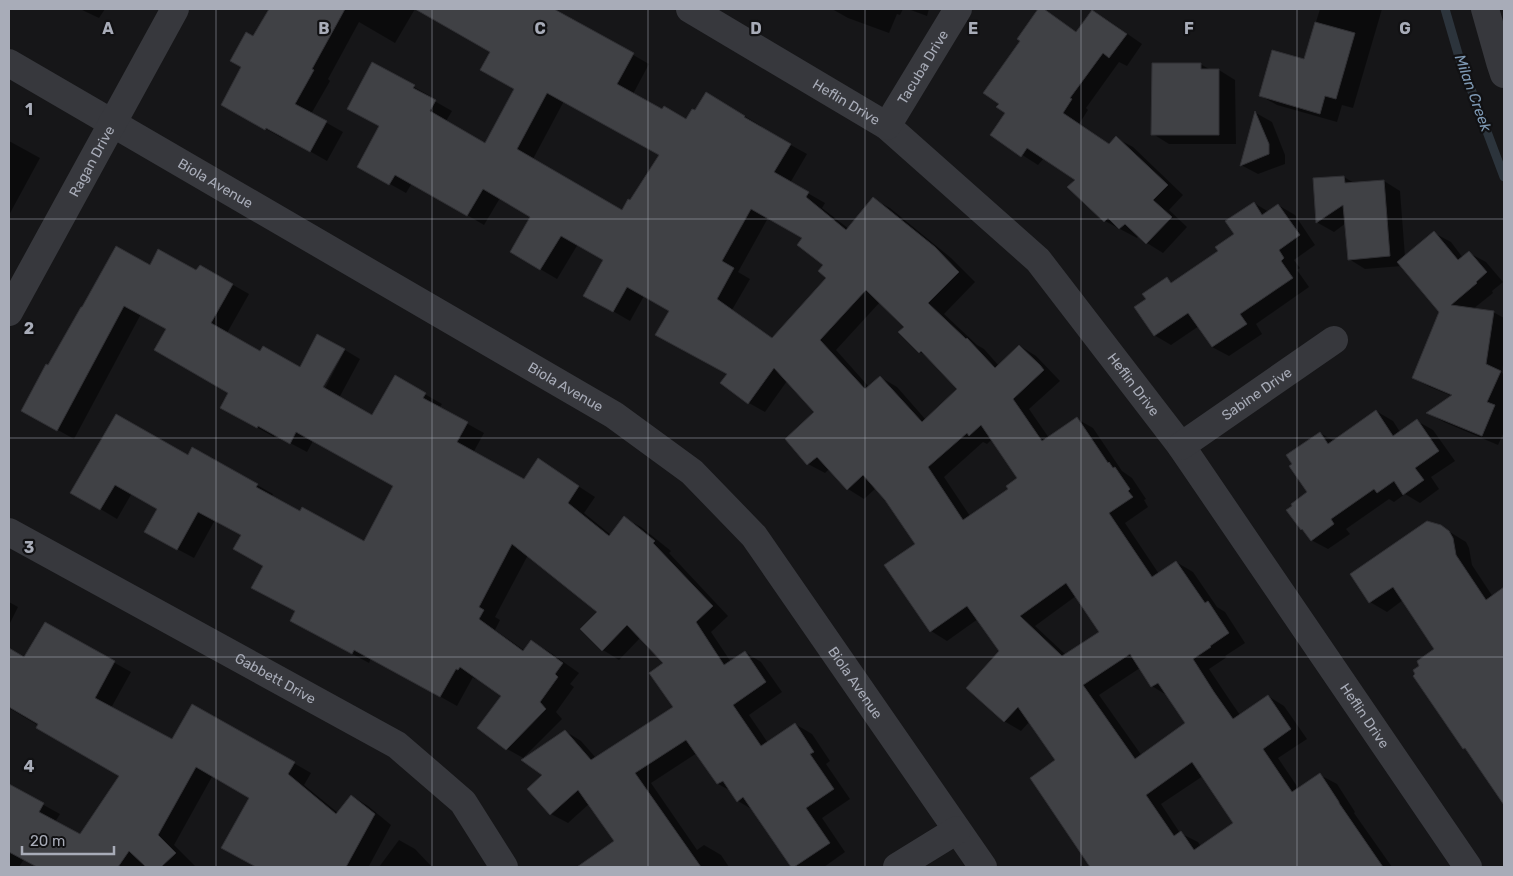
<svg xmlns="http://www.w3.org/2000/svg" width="1513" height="876" font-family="Rubik,sans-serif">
  <rect width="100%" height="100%" fill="#161618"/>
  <path fill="#0007" fill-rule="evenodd" d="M80 9H105L99 18Z
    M270 9H415L395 43 359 22 328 79 330 81 311 114 343 132 327 161 283 136 282 138 222 104 243 67 254 38Z
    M417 9H555L580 23 579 24 649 64 633 94 662 110 686 120 695 112 723 103 761 126 760 128 807 154 790 183 825 203 822 208 849 229 873 199 890 208 951 258 975 282 944 314 977 345 984 349 999 366 1020 346 1036 356 1060 381 1029 409 1049 438 1077 419 1093 428 1122 471 1132 478 1146 499 1144 500 1148 507 1125 523 1159 574 1176 562 1193 572 1217 607 1225 612 1245 643 1225 656 1227 657 1209 669 1231 702 1240 715 1268 696 1284 706 1307 739 1278 758 1299 789 1320 775 1337 784 1355 812 1354 813 1392 867H1092L1031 778 1057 760 1030 721 1021 731 1004 721 1001 651 978 619 947 641 931 631 917 545 886 499 876 488 864 499 848 489 829 469 825 473 808 464 816 412 787 381 765 412 749 403 722 383 728 374 670 310 644 296 630 321 585 295 605 260 578 244 557 279 511 252 532 217 500 198 484 225 412 183 406 193 358 166 381 126 373 64 430 96 429 98 452 111 446 121 486 144 515 89 492 52ZM564 101 660 155 622 212 533 159ZM768 218 804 238 825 265 828 278 773 339 732 310 750 279 738 272ZM880 302 905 327 920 352 928 356 959 390 926 420 897 387 880 377 869 387 836 350ZM992 439 1019 479 1010 489 970 516 944 477 983 442 987 444ZM1076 596 1101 632 1066 655 1035 626ZM1140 668 1152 686 1168 696 1187 723 1142 756 1099 695ZM1203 776 1235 823 1201 847 1198 842 1180 833 1161 804Z
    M832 9H903L900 15 897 14 889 33 848 18Z
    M908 9H929L927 16Z
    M1320 9H1382L1353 108 1342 105 1337 122 1277 105 1261 96 1304 61Z
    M1093 11 1109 21 1142 44 1127 66 1119 62 1086 108 1088 110 1079 124 1110 145 1116 138 1133 147 1183 195 1169 210 1187 227 1163 253 1147 243 1139 235 1137 238 1105 221 1076 180 1044 158 1038 165 991 135 1007 112 1055 19 1077 32Z
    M1200 64 1211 70H1219L1235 80 1236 144H1169L1153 134Z
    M1256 113 1272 122 1285 155V164L1258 174 1241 165Z
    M9 141 40 158 9 215Z
    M1344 177 1354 183 1384 181 1400 191 1405 257 1434 233 1451 242 1463 258 1469 253 1486 262 1503 282 1492 291 1493 293 1473 309 1493 312 1504 318V358L1502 373 1504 374V432L1498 445 1444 422 1428 413 1452 396 1430 387 1413 378 1441 312 1402 266 1365 269 1349 259 1346 223 1334 232 1318 223 1314 180Z
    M1254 203 1269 212 1278 205 1295 215 1315 245 1294 260 1300 268 1297 270 1309 287 1256 324 1262 334 1229 356 1212 347 1199 326 1171 345 1154 335 1147 299 1167 279 1173 283 1220 251 1236 235Z
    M150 266 197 272 200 266 249 294 227 333 319 392 322 394 345 350 360 359 339 398 372 417 395 377 442 404 439 408 484 433 473 453 524 480 538 460 595 497 584 513 611 535 624 518 641 527 671 551 669 553 728 616 711 632 731 662 745 652 761 662 782 692 749 715 768 743 795 724 812 734 830 761 826 764 850 799 822 818 845 852 824 867H792L753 810 738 801 731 791 718 784 697 753 651 783 697 850 704 845 721 855 729 867H584L582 865 615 842 589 804 568 823 551 814 544 775 525 759 507 749 502 696 476 677 475 679 473 677 457 706 371 658 369 663 308 630 265 565 242 535 215 520 194 558 162 541 158 508 132 493 117 519 72 492 189 457 257 485 273 494 272 497 301 513 365 542 395 486 313 441 307 452 275 435 274 437 222 408 229 393 167 329 141 314 74 439 22 410 49 367ZM528 555 599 611 603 650 619 660 640 638 665 663 674 708 596 758 581 741 565 731 525 758 524 757 562 719 556 712 574 687 570 684 579 673 548 651 532 642 525 651 495 630 500 620 495 617Z
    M1376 411 1393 421 1400 432 1417 421 1433 430 1455 461 1431 477 1439 489 1420 503 1405 494 1394 502 1389 499 1346 529 1350 534 1328 549 1311 540 1306 532 1301 529 1320 433 1334 441Z
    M1440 526 1466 542 1469 548 1472 565 1493 597 1504 589V802L1469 751 1464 748 1436 649 1403 600 1387 612 1370 602 1351 575Z
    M9 602 18 607 9 625Z
    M45 624 131 672 111 708 172 741 193 705 311 773 304 785 338 813 352 796 368 806 391 825 369 866 371 867H278L272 863 270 867H258L239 857 251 798 213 775 174 845 196 867H39L24 859 19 867H9V786L60 814 55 822 80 835 121 775 9 708V650L25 659Z
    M399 840 415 849 432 867H379Z"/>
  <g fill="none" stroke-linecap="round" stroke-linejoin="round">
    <path stroke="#2c343c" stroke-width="9" d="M1445 9 1459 57 1504 177"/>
  </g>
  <path fill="#404145" stroke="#303034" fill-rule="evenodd" d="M269 9H345L312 69 314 70 295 104 327 121 310 152 266 128 265 130 221 105 241 67 230 61 246 32 253 36Z
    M415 9H554L634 53 617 84 662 109 664 106 686 119 692 109 695 110 706 92 745 116 744 117 791 144 774 172 809 192 806 197 846 230 873 197 935 247 959 272 928 303 966 339 967 338 995 368 1019 345 1040 365 1044 370 1013 399 1042 441 1077 417 1108 463 1109 462 1113 468 1115 467 1130 489 1128 491 1133 497 1109 513 1152 577 1176 561 1205 603 1208 601 1229 633 1210 646 1211 647 1193 659 1214 692 1233 719 1268 695 1291 729 1263 749 1292 792 1320 773 1339 802V803L1383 867H1090L1030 778 1055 760 1018 707 1004 722 966 688 999 651 967 606 930 632 884 565 915 544 885 500 863 475 847 490 817 457 807 465 785 439 814 412 774 368 748 404 720 383 727 374 655 335 669 311 627 287 613 312 583 296 603 260 561 236 540 270 510 252 530 217 483 189 467 216 395 175 389 185 357 167 379 126 347 109 372 62 415 85 413 88 436 100 430 111 485 143 514 89 480 70 490 52ZM547 93 659 155 630 200 628 199 622 210 517 149ZM751 209 802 238 797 245 823 265 818 271 826 278 772 338 717 299 734 268 722 261ZM866 290 904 327 898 332 919 353 921 351 957 389 922 422 880 376 865 389 820 340ZM981 425 1017 478 1006 486 1008 489 963 520 928 467 967 433 969 436ZM1066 583 1099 632 1062 656 1020 616ZM1130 654 1151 687 1158 683 1185 723 1135 759 1083 685ZM1192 762 1233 823 1194 850 1181 831 1174 836 1146 795Z
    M1038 9H1044L1076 32 1092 10 1127 34 1109 58 1103 53 1070 98 1072 99 1063 113 1109 144 1116 136 1168 185 1153 200 1172 217 1146 244 1125 224 1119 229 1108 218 1104 222 1067 187 1075 180 1027 148 1021 157 990 135 1005 113 996 107 999 104 983 93 1020 41 1017 39Z
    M1315 22 1355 33 1336 99 1325 96 1320 114 1259 96 1272 50 1304 59Z
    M1152 63H1201V69H1219V135H1151Z
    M1255 111 1269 144V154L1240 166Z
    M1344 176 1345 183 1384 180 1390 256 1348 260 1343 205 1316 223 1313 178Z
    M1254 202 1262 215 1278 204 1300 235 1279 250 1284 258 1281 261 1293 278 1240 314 1247 324 1212 347 1188 313 1154 336 1134 307 1146 299 1142 294 1167 277 1171 283 1218 251 1215 247 1234 234 1225 221Z
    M1434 231 1458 260 1469 251 1487 272 1476 282 1477 283 1451 305 1494 311 1486 364 1501 371 1487 402 1495 405 1482 436 1426 413 1452 395 1412 378 1439 312 1397 262Z
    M116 246 150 265 158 249 196 270 200 265 233 284 211 323 260 351 263 346 300 367 317 334 345 349 323 387 372 415 395 375 426 393 423 398 468 422 457 442 524 479 538 458 579 486 568 503 609 536 624 516 655 541 653 543 713 606 696 622 724 665 745 651 766 682 733 705 761 746 795 723 814 752 810 754 834 789 806 808 830 843 794 867H791L743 797 737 802 723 781 717 784 686 740 635 773 701 867H577L614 841 578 790 550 815 527 789 542 775 521 760 565 730 591 760 673 707 649 673 663 663 627 625 602 651 580 629 597 612 512 544 479 607 484 610 479 619 523 651 531 640 563 663 555 674 558 677 540 702 546 709 506 750 477 728 501 696 460 667 458 670 456 669 440 697 354 650 352 654 290 621 295 611 251 588 263 566 233 549 241 535 198 512 177 550 144 532 157 509 115 485 100 510 70 493 116 414 188 455 192 447 258 484 256 487 300 511 302 507 364 541 393 486 296 432 290 444 258 426 257 428 220 408 228 393 154 350 166 329 124 306 57 431 21 411 46 364 48 365 81 307H82Z
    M1376 410 1393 436 1417 419 1439 451 1415 468 1424 480 1403 495 1394 481 1377 493 1374 489 1331 519 1334 524 1311 541 1302 529 1301 530 1286 510 1292 506 1291 504 1307 492 1289 466 1292 464 1286 455 1320 432 1328 444Z
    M1427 521 1441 525 1449 531 1453 538 1456 555 1486 600 1504 587V805L1465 748 1463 749 1413 676 1415 674 1413 670 1419 666 1417 661 1434 649 1393 587 1369 603 1350 574Z
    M45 622 115 661 95 698 172 739 192 704 295 762 288 774 336 814 351 795 375 814 346 867H256L221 848 249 798 196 767 158 835 176 853 161 867H146L129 851 118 867H37L9 852V784L44 803 39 812 80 834 119 776 36 728 38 724 9 707V648L24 657Z"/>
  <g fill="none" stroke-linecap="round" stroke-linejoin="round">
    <g stroke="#37383d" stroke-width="28">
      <path id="s1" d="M690 9 887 126 1038 260 1181 446 1468 867"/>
      <path d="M1485 9 1500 62 1504 74"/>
      <path id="s2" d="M9 63 614 415 692 472 754 536 983 867"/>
      <path id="s3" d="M887 126 958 9"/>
      <path id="s4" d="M9 312 175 9"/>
      <path id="s5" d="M1181 446 1334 340"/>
      <path id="s6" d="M9 532 397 745 463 802 504 867"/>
      <path d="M897 867 957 830"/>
    </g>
  </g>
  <path fill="none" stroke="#a8acb8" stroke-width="1" stroke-opacity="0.55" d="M216 9V867M432 9V867M648 9V867M865 9V867M1081 9V867M1297 9V867M9 219H1504M9 438H1504M9 657H1504"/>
  <g text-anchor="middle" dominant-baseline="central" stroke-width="4.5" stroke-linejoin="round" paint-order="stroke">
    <g font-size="14" fill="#a8acb8" stroke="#111113">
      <text stroke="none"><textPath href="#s3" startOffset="69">Tacuba Drive</textPath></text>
      <text stroke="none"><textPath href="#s1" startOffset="182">Heflin Drive</textPath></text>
      <text stroke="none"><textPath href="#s4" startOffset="172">Ragan Drive</textPath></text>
      <text stroke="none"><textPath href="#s2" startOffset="239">Biola Avenue</textPath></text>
      <text stroke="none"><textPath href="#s1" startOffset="588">Heflin Drive</textPath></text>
      <text stroke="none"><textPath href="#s2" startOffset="644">Biola Avenue</textPath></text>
      <text stroke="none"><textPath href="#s5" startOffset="92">Sabine Drive</textPath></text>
      <text stroke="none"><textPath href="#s6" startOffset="304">Gabbett Drive</textPath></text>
      <text stroke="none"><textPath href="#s2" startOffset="1064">Biola Avenue</textPath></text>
      <text stroke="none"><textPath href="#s1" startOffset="992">Heflin Drive</textPath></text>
    </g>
    <g font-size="15" font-style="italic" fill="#7e99b4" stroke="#111113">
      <text transform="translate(1473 93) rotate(70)">Milan Creek</text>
    </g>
  </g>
  <g font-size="16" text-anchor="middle" font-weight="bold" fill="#a8acb8" stroke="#111113" stroke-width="4.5" stroke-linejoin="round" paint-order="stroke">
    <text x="108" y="34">A</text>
    <text x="324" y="34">B</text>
    <text x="540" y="34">C</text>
    <text x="756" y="34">D</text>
    <text x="973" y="34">E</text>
    <text x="1189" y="34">F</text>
    <text x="1405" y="34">G</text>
    <text x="29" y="115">1</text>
    <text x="29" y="334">2</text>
    <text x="29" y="553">3</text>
    <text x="29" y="772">4</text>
  </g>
  <rect width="1513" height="876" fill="none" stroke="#a8acb8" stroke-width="20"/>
  <path d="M22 846v8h92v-8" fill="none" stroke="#a8acb8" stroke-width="2.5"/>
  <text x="30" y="846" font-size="15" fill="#a8acb8" stroke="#111113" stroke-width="4" paint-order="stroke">20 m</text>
</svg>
